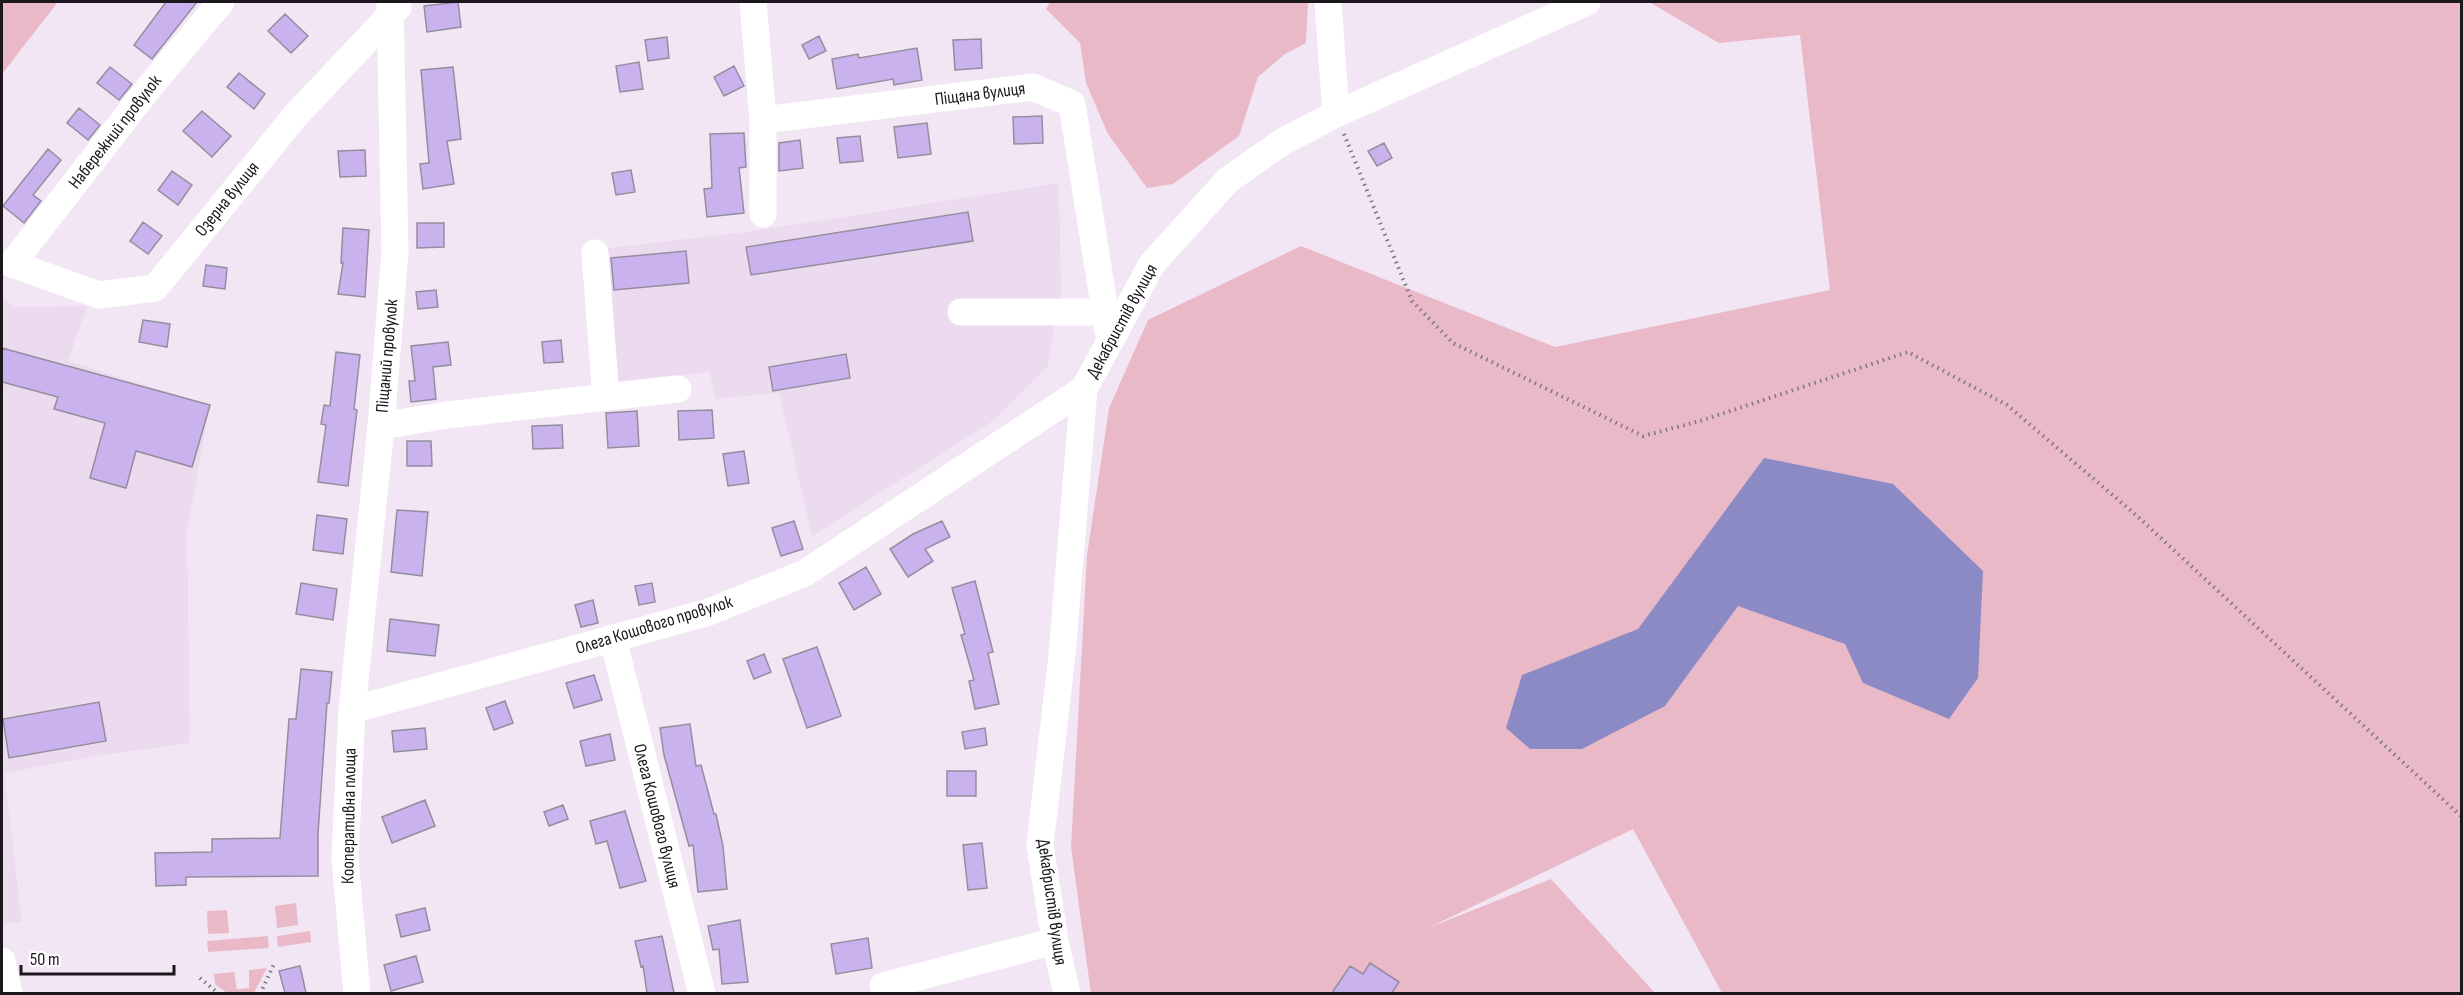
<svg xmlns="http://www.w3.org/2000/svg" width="2463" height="995" font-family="'Sofia Sans Condensed',sans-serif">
  <rect width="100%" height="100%" fill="#f2e6f5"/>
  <path fill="#ecdaef" d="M1059 183 1061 302 1054 325 1048 366 993 421 812 536 779 393 715 399 709 372 618 381 608 248 747 232Z
    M2 299 17 307 87 306 68 361 210 405 187 531 190 743 96 756 4 773 22 922 2 924Z"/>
  <path fill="#eab9c8" d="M2 2H58L2 74Z
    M1050 2H1308L1306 43 1285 54 1258 77 1239 136 1173 184 1147 188 1108 134 1086 83 1080 43 1046 9Z
    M1649 2H2461V993H1722L1633 829 1428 928 1551 879 1655 993 1091 994 1071 847 1087 555 1109 408 1148 320 1301 246 1555 347 1830 290 1800 35 1719 43Z
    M296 903 298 925 277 928 275 906Z
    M227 910 229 933 208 934 207 911Z
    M310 931 311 942 278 947 277 936Z
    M268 936 269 948 208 952 207 941Z
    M267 968 254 993H227L215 984 214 974 234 972 237 989 249 988V970Z"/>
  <path fill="#8b8ac5" d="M1764 458 1893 484 1983 571 1978 678 1949 719 1863 683 1845 644 1738 606 1665 706 1582 749H1530L1506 728 1522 675 1638 629Z"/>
  <path fill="#cab2ee" stroke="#938e9e" stroke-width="1.5" d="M166 2H197L152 59 134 45Z
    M458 2 461 27 427 32 424 6Z
    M285 14 308 36 291 53 268 31Z
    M819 36 826 51 809 59 802 45Z
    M667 37 669 58 648 61 645 40Z
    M981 39 982 68 955 70 953 40Z
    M917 48 922 80 894 85 893 79 837 89 832 59 858 54 859 58Z
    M639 62 643 89 620 92 616 66Z
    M734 66 744 86 724 96 714 77Z
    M110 67 132 84 119 100 97 83Z
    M453 67 461 139 447 141 454 184 423 189 420 164 429 163 421 70Z
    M239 73 265 94 254 109 227 87Z
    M79 108 100 125 88 140 67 123Z
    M202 111 231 136 212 157 183 131Z
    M1042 116 1043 143 1014 144 1013 117Z
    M927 123 931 154 898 158 894 127Z
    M744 133 746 167 739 168 744 213 707 217 704 189 712 188 710 134Z
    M860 136 863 161 840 163 837 138Z
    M800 140 803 168 779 171V143Z
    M1384 143 1392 158 1377 166 1368 151Z
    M48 149 61 160 33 195 41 201 24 223 3 206Z
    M365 150 366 176 340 177 338 151Z
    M631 170 635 192 616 195 612 173Z
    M172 171 192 185 178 205 158 190Z
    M968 212 973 241 751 275 746 247Z
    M143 222 162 236 148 254 130 241Z
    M417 223H444V247L417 248Z
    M343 228 369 230 365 297 338 294 343 263H341Z
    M686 251 689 283 614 290 611 258Z
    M206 265 227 268 225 289 203 286Z
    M436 290 438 307 418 309 416 292Z
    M143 320 170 324 167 347 139 342Z
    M561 340 563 362 544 363 542 342Z
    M448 342 451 365 433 367 436 399 411 402 409 381H415L411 346Z
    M2 348 210 405 192 467 136 451 126 488 90 478 105 423 54 409 58 397 2 382Z
    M336 352 360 355 354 409 357 410 348 486 318 482 326 425 321 424 324 405 330 406Z
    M846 354 850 378 773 391 769 367Z
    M712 410 714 438 679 440 678 411Z
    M637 411 639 446 608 448 606 413Z
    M562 425 563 448 533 449 532 426Z
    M407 441H431L432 466H407Z
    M744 451 749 483 728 486 723 454Z
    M397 510 428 512 422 576 391 572Z
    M317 515 347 519 343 554 313 550Z
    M794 521 803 549 781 556 772 528Z
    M942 521 950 537 925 549 933 561 908 577 890 549 913 534Z
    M866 567 881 594 854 610 839 583Z
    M975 581 993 652 988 653 999 704 975 709 969 681 974 680 961 635 965 634 952 588Z
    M301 583 337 589 333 620 296 614Z
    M652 583 655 602 639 605 635 586Z
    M593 600 598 623 581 627 575 605Z
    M390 619 439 625 435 656 387 651Z
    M817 647 841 716 807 728 783 659Z
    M764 654 771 672 754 679 747 661Z
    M301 669 332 672 329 703H327L318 834V876L186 877V885L156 886 155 853 212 852V839L280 838 289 719H296Z
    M594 675 602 700 574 708 566 683Z
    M505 701 513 723 494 730 486 708Z
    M99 702 106 741 9 758 3 719Z
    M690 724 696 766 701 765 714 814H716L723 846 727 889 698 892 693 845 689 846 664 755 660 728Z
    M425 728 427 749 394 752 392 731Z
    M985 728 987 745 965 749 962 732Z
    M610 734 615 760 586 766 580 741Z
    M947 771H976V796H947Z
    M425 800 435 826 392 843 382 817Z
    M563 805 568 819 549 826 544 812Z
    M625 811 646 881 620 888 607 841 596 844 590 821Z
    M982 843 987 888 968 890 963 845Z
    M425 908 430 930 401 937 396 915Z
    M740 920 748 982 722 984 719 949 713 950 708 926Z
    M662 936 674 993H647L643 966 641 967 635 941Z
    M868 938 872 968 836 974 831 944Z
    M416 956 423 982 391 991 384 965Z
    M1370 963 1399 982 1392 993H1332L1350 966 1363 974Z
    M300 966 306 993H285L279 971Z"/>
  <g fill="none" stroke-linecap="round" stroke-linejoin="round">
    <path stroke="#7e7780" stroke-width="4" stroke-dasharray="1.5 4.5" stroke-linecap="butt" d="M1344 134 1412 301 1453 343 1643 436 1700 421 1908 352 2007 405 2136 515 2462 817
      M200 978 219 994
      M260 994 275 962"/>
    <path stroke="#fff" stroke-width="27" d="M221 2 151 85 12 264 99 295 155 288 296 115 398 7
      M753 2 763 120 1033 87 1072 104 1110 342
      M1328 2 1336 114
      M763 120V214
      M595 253 606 397
      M961 312H1105
      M381 426 447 415 678 389
      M613 639 702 994
      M352 710 709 612 805 573 1084 389
      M2 961 9 994
      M883 986 1055 941
      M357 994 345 859 352 710 381 426 395 252 390 2
      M1067 994 1055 941 1040 845 1062 655 1084 389 1152 264 1228 180 1282 142 1336 114 1587 2"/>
  </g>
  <g text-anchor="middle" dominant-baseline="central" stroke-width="4.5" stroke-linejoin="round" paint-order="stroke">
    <g font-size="18" fill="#1b171c" stroke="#fff">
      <text transform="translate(980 94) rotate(-7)">Піщана вулиця</text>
      <text transform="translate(115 132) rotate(-52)">Набережний провулок</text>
      <text transform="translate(227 199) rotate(-51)">Озерна вулиця</text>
      <text transform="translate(1122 321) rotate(-61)">Декабристів вулиця</text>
      <text transform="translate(387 356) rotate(-85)">Піщаний провулок</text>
      <text transform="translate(654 625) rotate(-17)">Олега Кошового провулок</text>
      <text transform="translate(349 816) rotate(-89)">Кооперативна площа</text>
      <text transform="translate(657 816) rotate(76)">Олега Кошового вулиця</text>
      <text transform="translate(1052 902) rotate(82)">Декабристів вулиця</text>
    </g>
  </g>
  <rect width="2463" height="995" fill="none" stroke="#1b171c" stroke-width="6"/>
  <path d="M21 965v9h153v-9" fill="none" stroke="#1b171c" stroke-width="3"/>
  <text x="30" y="965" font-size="18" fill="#1b171c" stroke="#ffffff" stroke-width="4.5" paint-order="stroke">50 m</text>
</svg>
